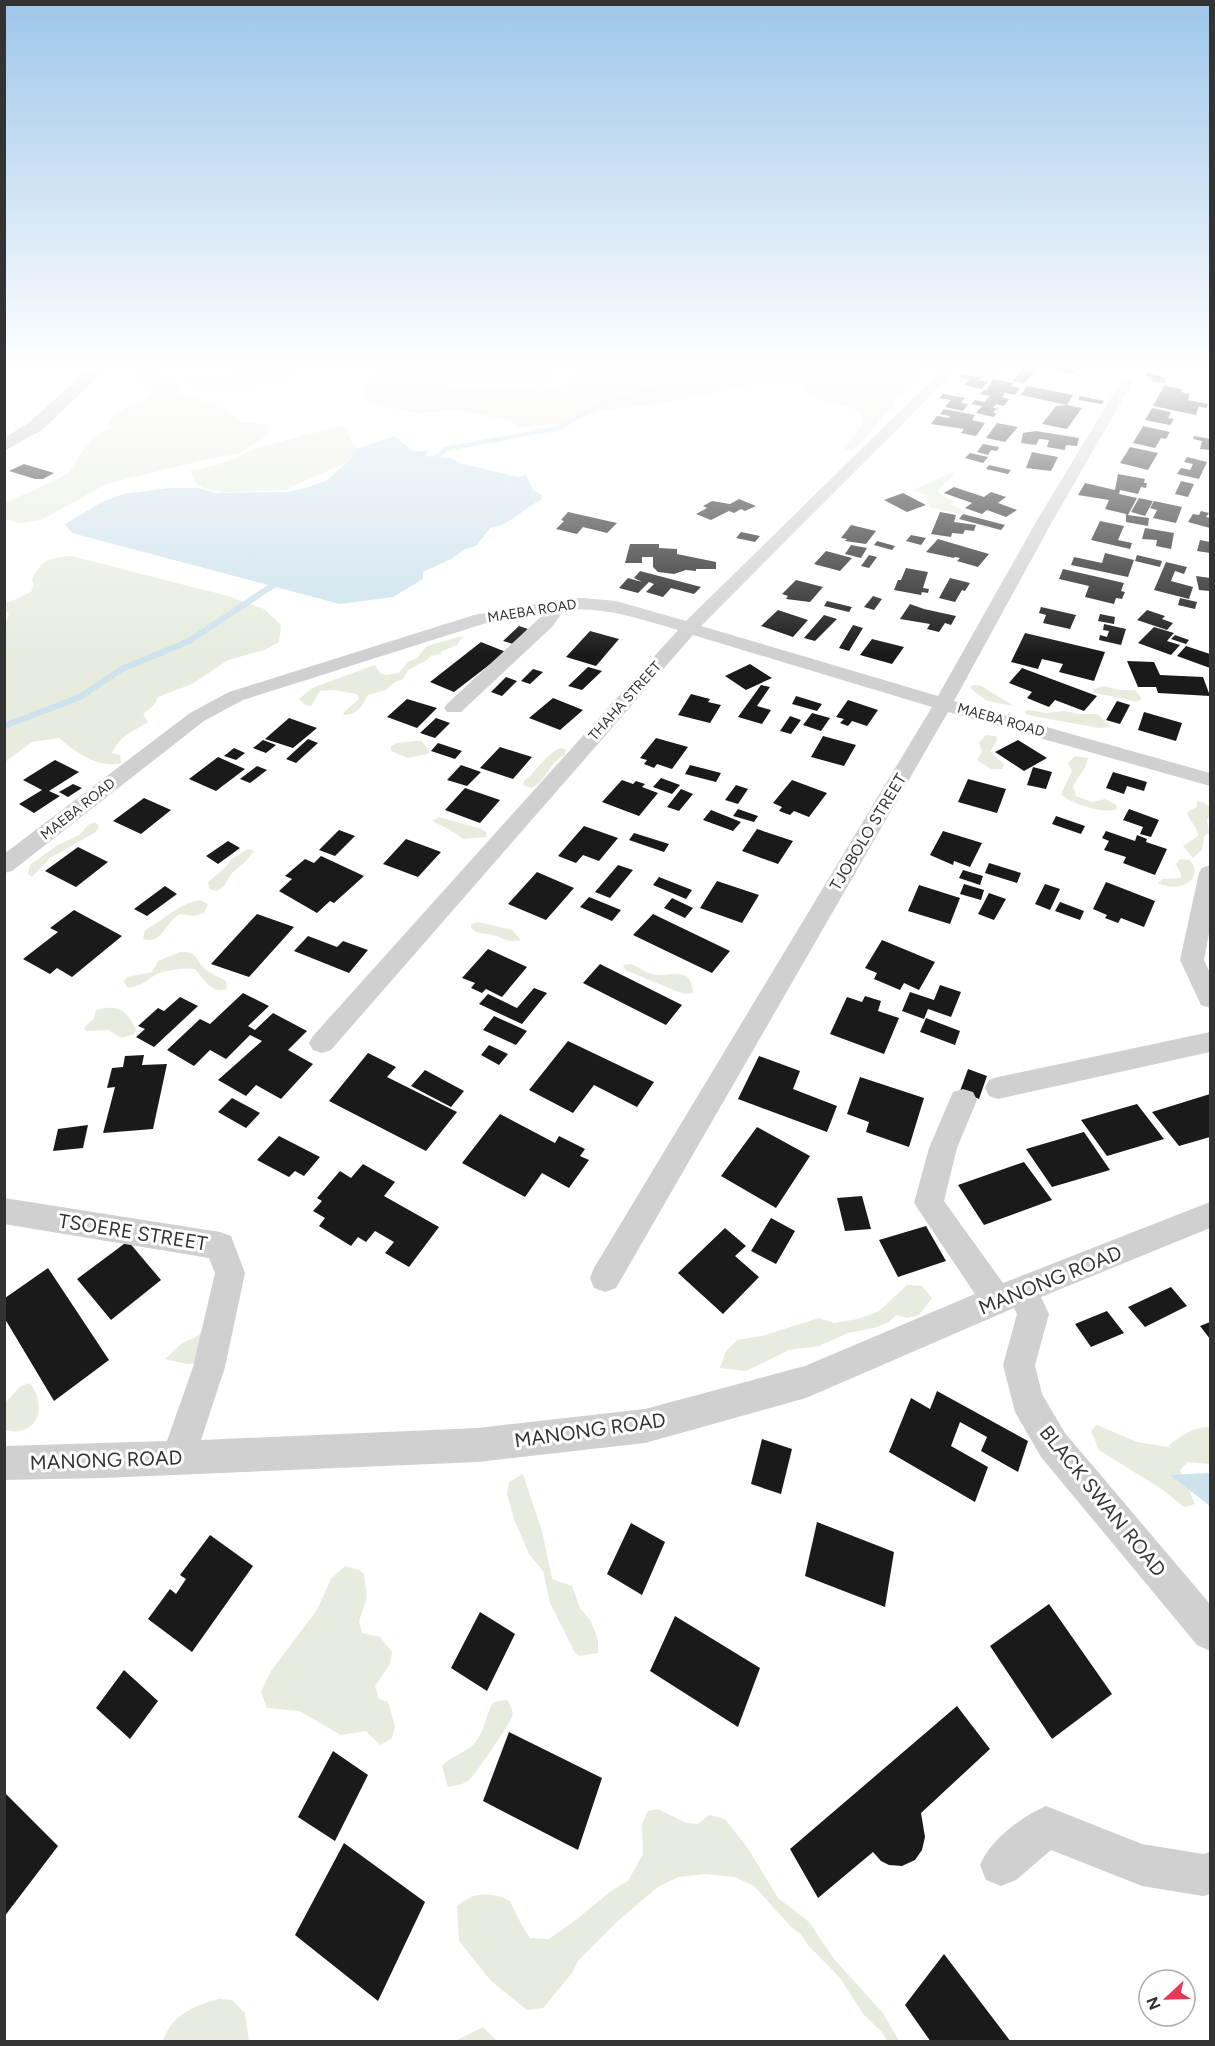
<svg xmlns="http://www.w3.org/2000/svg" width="1215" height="2046" font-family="Figtree,sans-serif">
  <rect width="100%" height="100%" fill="#fff"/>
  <path fill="#e7ecdf" d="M140 368H168L161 373 165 379 177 380 178 392 228 410 240 422 270 425 265 437 238 454 212 458 106 484 41 520 20 523 5 519V503L58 479 68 473 88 444 103 431 113 428 108 424 111 416 148 397 152 391 134 378Z
    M250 368H307C300 372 293 378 286 380 256 389 220 387 190 385L185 382 188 378 226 376Z
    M383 368H416L414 377 417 381 456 386 555 389 573 380 581 368H1006L995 378H983L959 370 925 371 908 389 895 398 894 408 888 411 855 449 846 450 845 447 864 422 861 412C842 404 823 402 805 392L807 386 799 380H778L651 405 604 410 568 423 519 427 511 421 460 410 418 413 381 406 365 398 363 389Z
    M419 368H556L549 387 417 379Z
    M343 425 356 449 349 461 285 490 225 492 203 488 196 483 191 471 221 464 257 448Z
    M952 472 954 475 937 490 940 494 952 500 951 505 966 512 962 514 931 508 927 502 928 496 914 490Z
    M71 556 228 596 264 609 281 625 279 642 264 650 228 660 192 684 158 697 154 705 143 714 148 722C133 732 120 735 112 753L120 755 121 763C99 769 75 752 59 738L32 742 5 762 4 628 9 613 5 610V604L31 592 34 585 32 579C43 559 49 558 71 556Z
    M463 636 457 645 442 651 440 654 430 656 427 660 408 670 403 679 395 682 386 690 368 695C362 706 358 714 345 715L343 713 359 699 357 694 335 690 320 691 311 706 305 705 299 699 312 688 375 665 380 673 386 675 399 673 408 662 417 658 427 646Z
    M975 685 981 686 1014 706 987 701 971 689V686Z
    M1104 686 1119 690H1135L1142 699 1135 702C1121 697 1109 696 1094 693V689Z
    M1028 710 1047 713 1064 711 1080 714H1097L1112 727 1099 728 1033 716 1026 714 1025 711Z
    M986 735 996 736 997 741 990 751 1004 765 1002 769H991L977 760 982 752 979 743Z
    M416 741H421L430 751 428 754 408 758 391 751V746L397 743Z
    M560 748 566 749 565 755C549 762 548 779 532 788L523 785 524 781C538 770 545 755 560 748Z
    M1075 756 1088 758 1086 766 1073 786 1076 796 1092 802 1105 799 1116 805 1117 809C1105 815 1069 803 1061 794L1072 771 1068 763Z
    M1197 801 1203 802 1210 807V814L1207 820 1209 833 1204 836 1202 850 1193 858 1183 846 1198 836C1198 826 1189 822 1187 812L1197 807Z
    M439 817 481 829 486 832 487 837 464 839 450 830 432 821Z
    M95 822 99 826 96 832 50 858 32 877 28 874 30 865 56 846 79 835 88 825Z
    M248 849 254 851 245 862 232 873 224 886 217 891 209 889 208 882 226 867 230 860Z
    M1180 859 1190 860C1205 879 1180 894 1158 883L1163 879 1181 878V874L1176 864Z
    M200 900 208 904 204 913 194 916 180 914C165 922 163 945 143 939L145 930C163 921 179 903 200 900Z
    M478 922 512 930 521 940C508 943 504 938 493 935 484 933 479 935 471 928V924Z
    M180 952C199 951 195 960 204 968 210 974 218 976 226 981L227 989C212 995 204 979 195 969 184 968 168 969 157 974 147 979 140 989 127 987L124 981 127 977 152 972 158 961Z
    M631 964C640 968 648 974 658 975 675 976 691 966 693 993L685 994 676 991 625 970 623 965Z
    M106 1008C123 1006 129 1016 136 1030L134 1034 122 1038 108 1030 86 1031 84 1028 94 1018 96 1010Z
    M907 1285 922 1286 932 1298 919 1315 907 1318 896 1315 889 1322 874 1328 848 1333 819 1346 789 1350 746 1371 720 1368 726 1351 737 1340 762 1336 819 1318 834 1323 858 1319 879 1311Z
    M206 1324 198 1363 187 1364 165 1359C170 1355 175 1349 180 1345 193 1335 196 1343 206 1324Z
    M30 1383C33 1388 37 1394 38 1400 43 1423 25 1436 5 1430V1403L21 1386Z
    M1097 1425 1137 1442 1167 1447C1180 1436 1193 1427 1210 1427V1464L1188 1462 1180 1470 1195 1504 1184 1507 1163 1490 1099 1450 1091 1431Z
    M523 1474 542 1531 552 1579 572 1586 580 1608 591 1621 598 1640V1653L579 1656 574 1651 550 1603 543 1571 529 1554 514 1519 507 1494 509 1482Z
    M345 1566 359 1570 364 1574 367 1598 359 1621 362 1633 380 1637 392 1652 390 1664 375 1686 379 1699 388 1702 395 1726 392 1738 380 1745 366 1731 341 1735 299 1711 267 1708 261 1692 271 1671 317 1610 331 1579Z
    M507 1700C510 1705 514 1711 512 1717 510 1723 475 1775 470 1779 463 1785 457 1785 448 1787L442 1766C452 1755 472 1751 479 1737 485 1726 487 1713 493 1702Z
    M658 1809 686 1823 698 1824 709 1815 725 1819 749 1850 778 1898 809 1922 834 1959 883 2013 899 2041H887L882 2032 864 2015 840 1978 808 1945 800 1933 792 1928 754 1886 735 1877 705 1874 678 1877 658 1887 619 1920 578 1961 572 1973 543 2008 527 2010 491 1981 459 1941 457 1906C474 1892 490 1891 510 1901L521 1924 530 1938 549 1939 576 1920 611 1891 628 1881 643 1854 642 1824 648 1811Z
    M219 1999 232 2000 245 2013 249 2041H163C172 2014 194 2006 219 1999Z
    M483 2027 497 2041H455Z"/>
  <path fill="#cce2ec" d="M394 436 413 451H428L426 456 450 458 459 463 518 477 526 475 533 490 542 495 541 500C522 509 511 525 490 528L476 546 465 549 451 559 423 572V579L393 597 340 604 72 533 65 524 102 502 123 494 169 488H198L214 493 286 492 305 488 326 481 349 461 356 449Z
    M1210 1473V1506L1170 1475Z"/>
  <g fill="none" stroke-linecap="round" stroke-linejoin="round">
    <path stroke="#cce2ec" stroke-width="4.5" d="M428 464 446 449 559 428 595 407 684 381 768 368"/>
    <path stroke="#cce2ec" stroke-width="6" d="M4 726 80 697 122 669 189 641 281 580"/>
  </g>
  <path fill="#1a1a1a" d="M1023 368H1037L1025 383 1013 381Z
    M1055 368H1077L1074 374 1053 370Z
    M1147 372 1166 378 1165 383 1151 381 1152 377 1146 376Z
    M962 374 981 378 978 380 988 382 982 389 964 385 970 379 959 377Z
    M993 379 1013 383 1011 386 1020 388 1015 395 1005 393 1002 397 1009 399 1004 406 996 404 993 408 1000 409 995 410 993 413H996L994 417 976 413 982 406 971 404 975 400 984 402 990 396 980 394 984 390H987Z
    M1027 386 1073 395 1067 405 1021 395Z
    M1164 386 1182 389 1181 392 1190 394 1188 400 1208 404 1206 408 1199 406 1196 415 1153 406Z
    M943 394 965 398 961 403 968 404 963 411 945 407 951 400 939 398Z
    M1080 396 1104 401 1102 404 1078 400Z
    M1067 405 1082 408 1067 429 1042 424 1056 406Z
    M1152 408 1171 412 1168 418 1174 419 1170 425 1145 420Z
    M944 409 975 415 972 420 985 423 976 436 961 433 964 429 931 424 937 416 949 418 950 416 940 414Z
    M997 423 1018 427 1005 442 986 438Z
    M1143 426 1170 432 1166 439 1161 438 1155 448 1133 443Z
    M1036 431 1079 438 1077 446 1066 445 1065 450 1047 447 1049 440 1039 439 1036 445 1021 443 1023 433Z
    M1194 436 1210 439V450L1200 449 1202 441 1193 439Z
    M983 444 999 447 997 451 991 450 988 455 977 452Z
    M1130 447 1158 453 1148 470 1120 463Z
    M1032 452 1058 457 1051 471 1026 468Z
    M970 453 988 457 983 463 965 458Z
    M1187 457 1207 462 1199 479 1177 474 1181 468 1190 470 1193 464 1184 462Z
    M24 464 54 473 43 479H35L9 471Z
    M989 465 1011 470 1008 474 986 469Z
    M1118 474 1145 479 1144 483H1147L1146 488 1141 487 1138 494 1120 490 1119 494 1137 498 1128 515 1149 518 1148 526 1126 522V514L1105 509 1109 500 1078 495 1085 483 1115 490Z
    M1181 481 1194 484 1188 497 1175 494Z
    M954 487 984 497 991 492 1006 497 998 503 1017 510 1006 517 987 510 982 514 965 508 972 503 944 493Z
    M903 493 926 505 907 512 884 500Z
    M1139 498 1153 501 1145 516 1131 512Z
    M739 499 756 506 745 511 741 509 734 513 729 511 711 520 696 514 707 508 703 506 712 501 730 504Z
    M1154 501 1182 507 1176 523 1153 518 1157 510 1150 508Z
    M1201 511 1209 513 1206 517 1210 518V528L1188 522 1193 514 1199 515Z
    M568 512 617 523 607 533 583 527 577 534 556 529 564 521 561 520Z
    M940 512 956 515 954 522 976 525 974 531 965 530 963 534 952 533 951 537 931 534Z
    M963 514 1005 525 1001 530 959 519Z
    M1100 521 1124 526 1118 540 1132 543 1130 549 1091 540Z
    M851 525 876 531 866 544 845 541 847 539 841 538Z
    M1145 528 1174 533 1171 549 1156 546 1157 540 1142 539Z
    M741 532 760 536 755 542 736 538Z
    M911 535 926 538 921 545 906 541Z
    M938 539 989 554 978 567 957 561 960 558 955 557 954 558 926 552Z
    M1200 540 1210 542V553L1197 551Z
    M877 541 895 546 892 550 874 545Z
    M630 544H659V548L677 549V554L716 562V569H696V571L686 570 674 574 658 572 653 567V557H642V563H625Z
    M851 545 867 548 861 558 845 554Z
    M826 551 852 558 840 571 814 564Z
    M1105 553 1134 560 1128 577 1071 565 1074 557 1102 563Z
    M869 555 877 557 869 568 861 566Z
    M1137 555 1162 561 1160 567 1135 561Z
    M1166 562 1187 567 1184 574 1175 571 1171 581 1193 587 1189 599 1154 590Z
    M906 568 928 572 923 588 929 589 928 593 922 592 921 595 894 590 898 580H901Z
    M1063 569 1124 583 1121 591 1125 592 1122 599 1116 598 1114 604 1085 597 1089 586 1059 579Z
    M640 571 701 587 694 594 671 588 663 597 646 592 654 584 649 582 638 593 619 588 628 578 642 582 634 578Z
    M1196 576 1210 578V591L1199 590Z
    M950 578 970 583 965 591 962 590 955 602 939 598Z
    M796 580 823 587 810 602 786 599 788 596 782 594Z
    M873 596 882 599 874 610 864 607Z
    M1180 598 1197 602 1195 609 1178 605Z
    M827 601 852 607 849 612 824 606Z
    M910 604 924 609 956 616 951 625 945 623 939 632 927 629 930 624 900 619Z
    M1041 607 1076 615 1070 629 1043 623 1046 615 1039 613Z
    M778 610 808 620 793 637 761 626Z
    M1147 610 1165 616 1162 619 1173 623 1167 630 1137 620Z
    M1100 614 1115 617 1114 624 1098 621Z
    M824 615 837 619 815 641 804 638Z
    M1104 624 1126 629 1121 645 1099 640 1100 635 1107 637 1109 631 1103 630Z
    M853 625 863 628 849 651 839 648Z
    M519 626 528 629 513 644 503 641Z
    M1154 627 1174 633 1167 641 1180 645 1171 655 1138 643Z
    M590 631 619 639 596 666 566 657Z
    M1025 633 1105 652 1094 681 1059 672 1063 664 1042 659 1038 669 1011 662Z
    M1175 635 1189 640 1186 644 1171 639Z
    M872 639 904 647 892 664 860 655Z
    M481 642 506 652 454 692 430 682Z
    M1186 646 1210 654V668L1177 656Z
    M1127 661 1154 662 1160 675 1203 677 1210 696 1158 693 1156 687H1138Z
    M750 664 772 678 746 690 725 676Z
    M588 667 602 671 582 690 568 686Z
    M1022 668 1097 696 1084 711 1055 700 1049 707 1027 698 1032 692 1009 683Z
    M533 669 543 672 530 684 521 681Z
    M506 677 517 681 502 696 491 692Z
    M761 685 770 687 757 706 771 710 762 724 738 717Z
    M691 694 710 699 708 702 721 705 710 723 678 715Z
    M796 696 822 704 817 711 792 704Z
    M553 698 583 710 560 730 529 718Z
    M407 699 437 708 417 728 387 717Z
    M848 700 878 710 867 726 852 721 848 726 840 723 844 719 836 717Z
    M1117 701 1130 705 1120 724 1106 720Z
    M1144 712 1182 723 1176 741 1138 730Z
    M812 713 830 718 821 731 803 725Z
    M790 716 801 720 791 734 780 731Z
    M289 718 317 728 293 748 265 739Z
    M436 718 450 723 435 738 420 733Z
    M823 736 856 745 844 766 811 757Z
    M656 738 688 747 672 769 657 764 654 768 644 764 647 760 640 758Z
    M308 739 318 743 296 763 286 759Z
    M263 740 276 745 266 753 253 748Z
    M1018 740 1047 758 1024 771 995 752Z
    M438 743 462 751 455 759 431 751Z
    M500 747 532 757 513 779 480 768Z
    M234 748 245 753 236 760 224 756Z
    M218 757 245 769 216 791 189 779Z
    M55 760 79 772 49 791 60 796 34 813 19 804 42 790 23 780Z
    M461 765 481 772 467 786 447 780Z
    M690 765 721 773 716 782 685 774Z
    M257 766 267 770 250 783 240 779Z
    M1033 767 1052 772 1046 789 1027 785Z
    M1113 772 1147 782 1144 791 1127 786 1124 794 1106 788Z
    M661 778 680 785 672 794 653 787Z
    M968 779 1006 789 997 813 958 802Z
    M622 780 633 784 636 781 645 784 642 787 658 793 639 816 602 802Z
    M792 780 827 793 809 817 794 811 790 815 779 811 782 807 773 803Z
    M73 784 82 788 68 797 59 792Z
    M736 785 748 789 738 804 725 800Z
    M465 788 500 800 480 823 445 810Z
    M681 789 693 794 679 811 667 807Z
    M144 798 171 810 141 834 113 821Z
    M738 809 758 816 754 822 733 816Z
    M1129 809 1159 820 1151 837 1140 834 1143 827 1123 820Z
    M711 810 741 822 733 831 703 820Z
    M1056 816 1085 826 1081 834 1052 824Z
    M584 826 618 838 599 861 583 855 576 863 558 856Z
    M757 829 793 841 778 864 742 851Z
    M339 830 355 836 335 856 319 850Z
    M943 831 982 843 970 867 954 861 953 865 930 855Z
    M1106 831 1135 841 1137 835 1147 839 1146 842 1167 849 1155 875 1123 863 1126 857 1104 850 1109 841 1102 838Z
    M634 833 669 844 664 852 629 840Z
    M406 839 441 852 418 877 383 864Z
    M228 841 240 848 218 864 206 856Z
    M78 847 108 862 76 887 45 871Z
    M321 856 364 876 334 903 330 901 317 913 279 891 292 879 285 876 305 859 314 863Z
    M989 863 1021 873 1017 883 985 873Z
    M618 865 633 870 610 898 595 892Z
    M963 870 983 876 980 885 959 878Z
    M537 872 574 888 546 920 508 904Z
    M659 877 692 890 686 899 653 885Z
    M717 881 759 895 742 923 700 908Z
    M1106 882 1155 901 1144 927 1121 918 1118 923 1105 918 1107 915 1093 909Z
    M964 884 984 890 981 900 960 894Z
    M1045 884 1060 889 1050 910 1035 904Z
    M919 885 960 898 950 924 908 911Z
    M165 886 177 894 147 916 134 909Z
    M989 893 1006 899 994 920 978 914Z
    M589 897 621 910 612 921 580 907Z
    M672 898 693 908 685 918 664 908Z
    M1060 902 1084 911 1080 920 1055 911Z
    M74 910 122 936 72 977 57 968 50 974 23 959 58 932 50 928Z
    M257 914 294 927 249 977 211 964Z
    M653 914 730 951 712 973 633 935Z
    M308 936 337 947 343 941 368 950 349 973 294 951Z
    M882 940 935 962 919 990 904 983 900 990 874 979 877 973 865 968Z
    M488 949 527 967 502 997 486 989 482 993 471 988 475 983 462 978Z
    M600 964 682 1005 666 1025 583 983Z
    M940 985 961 992 951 1017 928 1009 924 1019 902 1011 910 992 934 1000Z
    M534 988 547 993 522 1024 479 1004 488 994 517 1008Z
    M243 993 269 1006 248 1026 255 1030 273 1013 307 1031 288 1050 313 1064 281 1099 256 1085 246 1096 218 1080 262 1041 250 1035 226 1059 210 1050 194 1066 167 1050 200 1019 210 1024Z
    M865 996 881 1001 878 1011 899 1018 884 1054 830 1034 847 997 862 1002Z
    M180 997 198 1006 154 1047 136 1037 145 1029 138 1026 158 1008 164 1011Z
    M494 1016 527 1031 516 1045 483 1030Z
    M926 1018 960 1031 955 1045 920 1032Z
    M568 1041 654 1082 637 1107 594 1085 573 1113 529 1090Z
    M489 1045 508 1054 499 1065 481 1055Z
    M368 1053 396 1067 387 1077 457 1112 426 1151 329 1101Z
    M144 1055 142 1065 167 1064 153 1129 103 1133 115 1087 107 1088 112 1068 123 1067 125 1056Z
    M759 1056 800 1071 793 1089 837 1106 827 1132 738 1099Z
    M968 1069 987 1076 979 1099 960 1091Z
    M425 1070 464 1091 451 1107 411 1086Z
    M860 1077 924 1098 909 1147 866 1132 869 1122 847 1114Z
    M1210 1094V1137L1179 1146 1152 1112Z
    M232 1098 260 1113 246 1128 218 1112Z
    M1137 1104 1164 1139 1107 1156 1081 1120Z
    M500 1114 555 1143 559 1136 585 1149 580 1156 589 1160 569 1188 542 1173 525 1197 462 1163Z
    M88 1125 83 1148 53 1151 58 1129Z
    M757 1127 810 1156 776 1208 721 1176Z
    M1084 1132 1110 1170 1052 1187 1026 1149Z
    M279 1136 320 1157 304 1176 295 1171 289 1177 257 1160Z
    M1024 1162 1052 1200 984 1225 958 1185Z
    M363 1164 395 1182 384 1196 439 1227 409 1267 385 1253 394 1242 375 1231 366 1242 358 1237 351 1246 319 1226 325 1218 313 1211 322 1201 317 1198 340 1171 351 1178Z
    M862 1196 871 1229 845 1231 837 1198Z
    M771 1218 795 1231 776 1264 751 1251Z
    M926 1226 946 1261 898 1277 879 1240Z
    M725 1228 746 1246 735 1256 759 1277 723 1314 678 1273Z
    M128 1241 161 1280 111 1320 77 1279Z
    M48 1268 109 1360 54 1401 5 1319V1298Z
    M1171 1287 1187 1306 1145 1327 1128 1307Z
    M1107 1311 1124 1333 1091 1347 1075 1324Z
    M1210 1322V1339L1200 1326Z
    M937 1391 1028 1441 1018 1472 981 1451 987 1437 960 1422 951 1446 988 1467 975 1502 889 1452 911 1398 930 1409Z
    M762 1439 792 1449 781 1494 751 1484Z
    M817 1522 894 1552 885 1607 805 1576Z
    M631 1523 665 1542 642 1595 607 1574Z
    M210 1535 253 1566 192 1652 148 1619 170 1589 176 1594 186 1579 180 1575Z
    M1049 1604 1112 1694 1052 1739 990 1646Z
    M480 1612 515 1634 487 1691 451 1668Z
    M675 1616 760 1668 738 1727 650 1671Z
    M124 1670 158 1701 130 1739 96 1708Z
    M957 1706 990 1749 921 1813 925 1837 922 1850 915 1860 902 1866 889 1865 881 1861 873 1852 818 1898 790 1849Z
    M509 1732 602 1778 578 1850 483 1801Z
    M333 1751 368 1775 335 1841 298 1817Z
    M4 1792 58 1846 4 1917Z
    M344 1843 425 1902 378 2001 295 1935Z
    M944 1954 1011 2042H931L905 2005Z"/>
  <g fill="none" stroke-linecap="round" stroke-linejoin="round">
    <path fill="#d0d0d0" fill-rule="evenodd" d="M945 370 949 371 951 374 949 377 701 626 938 696 1036 522 1120 383 1126 379 1131 380 1132 383 1052 522 954 701 1210 773V786L948 712 616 1288 605 1292 594 1288 590 1278 594 1268 932 707 693 635 331 1050 322 1053 313 1050 309 1043 313 1036 678 630C639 619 605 606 564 610L553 626 461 712H447L444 708 447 704 545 613 483 624 243 700 204 721 12 871 4 873V854L190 713 229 692 474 615 559 600 583 598 616 601 686 621 941 371Z
      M1210 865V928L1204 960 1210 973V1008L1201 1005 1180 960 1199 873 1202 868Z
      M1210 1032V1052L998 1099 989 1096 985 1088 989 1080 998 1077Z
      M963 1089 973 1092 977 1100 957 1148 944 1201 1003 1283 1210 1202V1228L1041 1297 1049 1314 1035 1365 1042 1394 1065 1433 1210 1604V1651L1197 1645 1041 1457 1015 1412 1003 1365 1017 1314 1014 1308 806 1398 645 1443 478 1462 104 1478 4 1480V1446L167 1441 193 1367 215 1273 209 1258 4 1224V1198L220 1232 231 1236 245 1273 225 1367 201 1440 478 1428 645 1409 805 1366 975 1294 914 1203 929 1148 953 1092Z
      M1046 1806 1142 1844 1203 1854 1210 1852V1894L1203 1896 1142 1886 1051 1850 1016 1880 1001 1886 986 1880 980 1865C990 1840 1021 1817 1046 1806Z"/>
    <path fill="#bdbdbd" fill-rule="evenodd" d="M89 368H107L42 430 4 451V438L30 422Z"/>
  </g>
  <linearGradient id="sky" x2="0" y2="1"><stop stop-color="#9dc6ea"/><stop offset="0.56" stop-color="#fff"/><stop offset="1" stop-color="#fff" stop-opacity="0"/></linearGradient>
  <rect width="1215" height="655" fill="url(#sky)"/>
  <g text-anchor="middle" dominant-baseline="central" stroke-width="6" stroke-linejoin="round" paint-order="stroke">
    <g font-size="14" fill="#333" stroke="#fff">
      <text transform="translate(532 611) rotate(-9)">MAEBA ROAD</text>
      <text transform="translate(625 701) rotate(-48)">THAHA STREET</text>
      <text transform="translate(1001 720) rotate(16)">MAEBA ROAD</text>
      <text transform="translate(78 809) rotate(-38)">MAEBA ROAD</text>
    </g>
    <g font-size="16" fill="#333" stroke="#fff">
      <text transform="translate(868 832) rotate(-59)">TJOBOLO STREET</text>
    </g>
    <g font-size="20" fill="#333" stroke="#fff">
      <text transform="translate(133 1232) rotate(9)">TSOERE STREET</text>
      <text transform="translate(1050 1280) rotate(-22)">MANONG ROAD</text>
      <text transform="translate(590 1430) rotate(-8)">MANONG ROAD</text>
      <text transform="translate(106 1460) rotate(-2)">MANONG ROAD</text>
      <text transform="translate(1103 1501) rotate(51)">BLACK SWAN ROAD</text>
    </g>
  </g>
  <rect width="1215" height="2046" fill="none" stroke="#333333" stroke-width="12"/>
  <g transform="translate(1167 1998) rotate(248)"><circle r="28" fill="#ffffff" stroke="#adadad" stroke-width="1.5"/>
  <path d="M0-4.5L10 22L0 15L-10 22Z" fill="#e43a55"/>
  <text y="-9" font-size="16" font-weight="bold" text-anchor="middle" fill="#333333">N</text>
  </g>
</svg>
